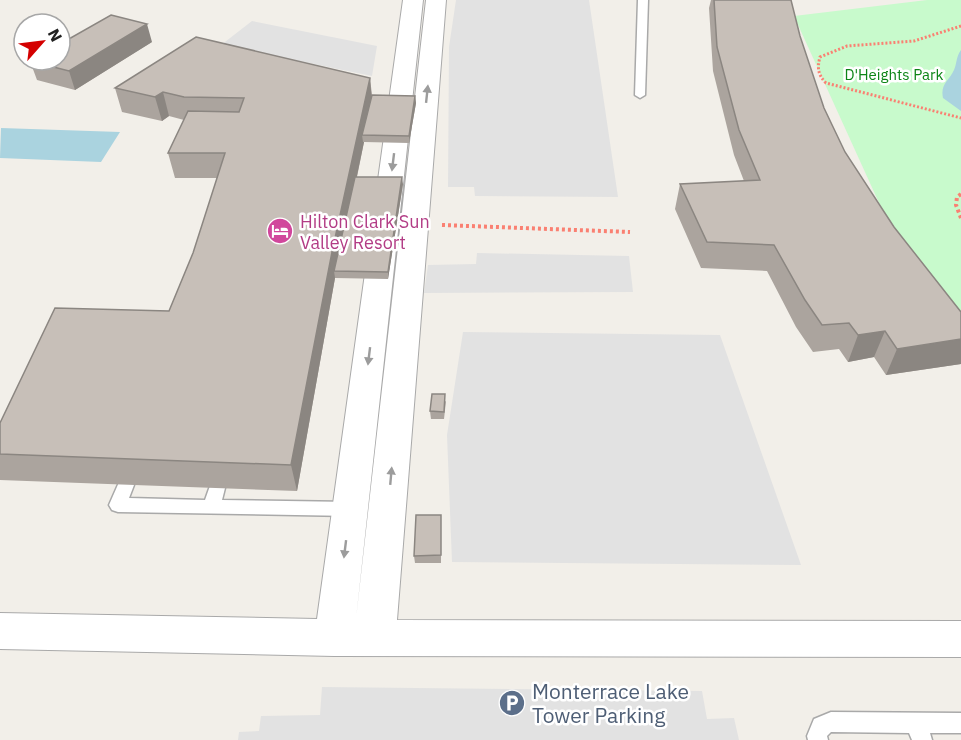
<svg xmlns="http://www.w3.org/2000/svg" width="961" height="740" font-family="'IBM Plex Sans',sans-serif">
  <rect width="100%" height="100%" fill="#f2efe9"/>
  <path fill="#c8facc" d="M927 0H961V320L905 260 794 16Z"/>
  <path fill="#e2e2e2" d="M456 0H589L618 197 475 196 474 187H448L449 47Z
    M252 21 377 46 372 76 221 45Z
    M477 253 629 256 633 292 424 293 428 265 476 264Z
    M463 332 720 335 801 565 452 562 447 435Z
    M322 687 702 691 707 719 734 718 739 740H238L239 732 259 731 261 716 320 715Z"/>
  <path fill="#aad3df" d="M961 50V111L943 98C940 84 949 81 954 70 957 63 956 57 961 50Z
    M1 128 120 132 101 162 0 158Z"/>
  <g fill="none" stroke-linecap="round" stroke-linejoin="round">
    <g stroke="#a9a9a9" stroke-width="3">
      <path id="lane" d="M638 0H648L645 95 640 98 635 95Z
        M126 478 132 480 134 485 129 498 205 500 211 483 217 481 223 483 225 488 222 500 351 502 357 504 360 509 357 514 351 516 118 512 112 510 109 505 120 480Z
        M831 712 961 713V733H930L932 740H912L909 733 831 732 827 736 828 740H808L807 736 814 719Z"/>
    </g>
    <g stroke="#a9a9a9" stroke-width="2">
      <path id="street" d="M403 0H423L356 619 426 0H446L397 620 961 621V657L334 656 0 649V613L317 619Z"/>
    </g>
    <path stroke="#fa8072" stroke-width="3" stroke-dasharray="2 2" stroke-linecap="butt" d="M961 26 914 41 847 46 820 57C817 68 818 75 826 83L961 118"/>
    <path stroke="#fa8072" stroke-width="4" stroke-dasharray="3 3" stroke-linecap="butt" d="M961 194 957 197 956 205 961 218
      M442 225 630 232"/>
    <use href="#lane" fill="#fff" fill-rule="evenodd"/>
    <use href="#street" fill="#fff" fill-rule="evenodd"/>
  </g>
  <path fill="#aba49e" d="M711 0H791L800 36 824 108 845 152 894 227 961 312V364L886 375 874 357 848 362 839 349 813 352 796 327 767 271 701 268 675 209 680 184 744 181 734 155 713 71 709 8Z
    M152 42 75 90 37 80 30 61Z
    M370 78 372 95 415 96 416 103 409 143 364 142 357 177 403 184 388 279 335 278 297 491 0 480V423L169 311 193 253 217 178H175L168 153 184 120 169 116 162 121 122 112 115 88Z
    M446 401 444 419H431L430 411Z
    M441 515V563H415L414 556Z"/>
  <path fill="#8b8681" d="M147 24 152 42 75 90 69 71Z
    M370 78 372 102 362 135 363 142H364L337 271H334L335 278 297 491 291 465 332 252Z
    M163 92 169 116 162 121 155 97Z
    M415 96 416 103 409 143V136Z
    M402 177 403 184 388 279V272Z
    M885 331 874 357 848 362 858 335Z
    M961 339V364L886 375 897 349Z"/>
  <path fill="#c7bfb8" stroke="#8b8681" stroke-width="1.5" d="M714 0H791L800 36 824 108 845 152 894 227 961 312V339L897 349 885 331 858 335 849 323 822 325 805 300 774 245 707 242 680 184 760 180 739 130 717 47Z
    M111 15 147 24 69 71 30 61 32 60H60V44Z
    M196 37 370 78 332 252 291 465 0 454V423L55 308 169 311 193 253 225 153H168L188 111 239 112 244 98 184 97 163 92 155 97 115 88Z
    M372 95 415 96 409 136 362 135Z
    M355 177H402L388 272 334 271Z
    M432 394H445L444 412 430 411Z
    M416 515H441V555L414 556Z"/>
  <defs><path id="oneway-solid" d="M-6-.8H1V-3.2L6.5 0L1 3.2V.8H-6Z" transform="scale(1.5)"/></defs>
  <g fill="#9c9c9c">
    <use href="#oneway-solid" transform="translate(427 94) rotate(-84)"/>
    <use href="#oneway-solid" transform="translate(393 162) rotate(97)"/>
    <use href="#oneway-solid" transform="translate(369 356) rotate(97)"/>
    <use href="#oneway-solid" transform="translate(391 476) rotate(-85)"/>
    <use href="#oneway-solid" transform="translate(345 549) rotate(97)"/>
  </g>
  <defs>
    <g id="hotel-disc" transform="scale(1.35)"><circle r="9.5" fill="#d1479c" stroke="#fff"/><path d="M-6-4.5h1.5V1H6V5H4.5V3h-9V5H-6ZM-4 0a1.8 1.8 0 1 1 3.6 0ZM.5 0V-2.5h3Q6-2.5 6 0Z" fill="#fff"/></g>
    <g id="parking-disc" transform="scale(1.35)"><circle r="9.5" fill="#5c6f8a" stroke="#fff"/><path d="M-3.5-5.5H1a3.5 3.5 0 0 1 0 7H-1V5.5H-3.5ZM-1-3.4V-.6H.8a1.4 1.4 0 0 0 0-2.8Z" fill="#fff"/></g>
  </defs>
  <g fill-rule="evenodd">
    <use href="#hotel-disc" x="280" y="231"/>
    <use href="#parking-disc" x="512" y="703"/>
  </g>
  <g text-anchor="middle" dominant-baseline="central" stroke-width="5" stroke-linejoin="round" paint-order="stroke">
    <g font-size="15" fill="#0c8416" stroke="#fff">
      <text x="894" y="74">D'Heights Park</text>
    </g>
    <g font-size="18" fill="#b23c85" stroke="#fff" text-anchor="start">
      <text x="300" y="221">Hilton Clark Sun<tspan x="300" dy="21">Valley Resort</tspan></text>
    </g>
    <g font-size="21" fill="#4e5e75" stroke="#fff" text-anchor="start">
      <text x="532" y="691">Monterrace Lake<tspan x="532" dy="24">Tower Parking</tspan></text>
    </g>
  </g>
  <g transform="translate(42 42) rotate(62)"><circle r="28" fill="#ffffff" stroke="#a7a7a7" stroke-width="1.5"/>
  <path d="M0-4.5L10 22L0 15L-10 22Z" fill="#d40000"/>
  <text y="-9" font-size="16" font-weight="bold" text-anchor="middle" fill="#222222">N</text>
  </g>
</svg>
